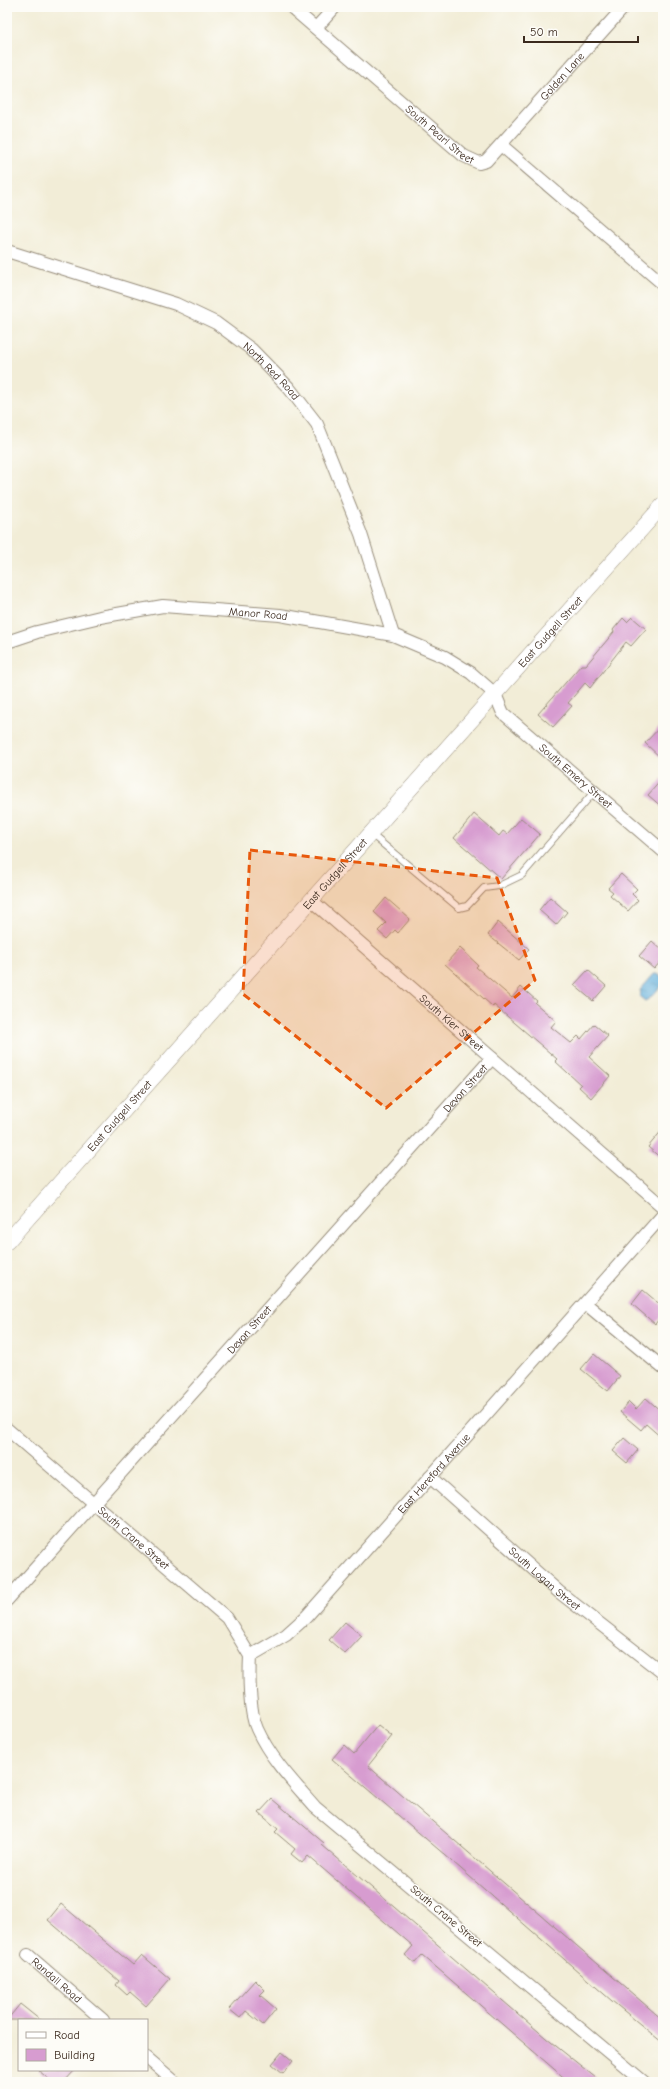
<svg xmlns="http://www.w3.org/2000/svg" width="670" height="2089" font-family="'Comic Neue',sans-serif">
  <defs>
    <pattern id="water-ripples" width="26" height="14" patternUnits="userSpaceOnUse"><rect width="26" height="14" fill="#63b0dc"/><path d="M2 4q2-2 4 0t4 0M15 11q2-2 4 0t4 0" fill="none" stroke="#538fb2"/></pattern>
  </defs>
  <rect width="100%" height="100%" fill="#fdfcf7"/>
  <filter id="ink" filterUnits="userSpaceOnUse"><feTurbulence type="fractalNoise" baseFrequency=".025" numOctaves="2"/><feDisplacementMap in="SourceGraphic" scale="8" xChannelSelector="R" yChannelSelector="G"/><feConvolveMatrix kernelMatrix="1 2 1 2 8 2 1 2 1" color-interpolation-filters="sRGB"/></filter>
  <filter id="wash" filterUnits="userSpaceOnUse"><feTurbulence type="fractalNoise" baseFrequency=".012" numOctaves="4" result="noise"/><feDisplacementMap in="SourceGraphic" scale="16" xChannelSelector="R" yChannelSelector="G"/><feGaussianBlur stdDeviation="0.9" result="paint"/><feColorMatrix in="noise" values="0 0 0 0 0 0 0 0 0 0 0 0 0 0 0 0 0 1.4 0 .05"/><feComposite in="paint" operator="in"/></filter>
  <g filter="url(#wash)">
    <rect width="100%" height="100%" fill="#f2edd7"/>
    <path fill="url(#water-ripples)" stroke="#4f6d7d" d="M654 974H658L663 978V984L650 998 645 1001 639 996 641 994 640 990Z"/>
    <g id="blocks">
      <path fill="#d79cd0" d="M632 617 646 629 631 646 626 642 590 688 585 683 568 703 572 706 553 727 538 714 581 665H586L614 632 613 630 623 618 627 622Z
        M663 724V760L645 743Z
        M663 778V808L648 795Z
        M474 814 499 836 503 831 507 834 521 818 540 834 501 879 454 838Z
        M621 874 637 889 632 894 638 900 628 911 610 895 613 892 608 888Z
        M550 897 567 912 556 925 539 910Z
        M386 898 410 919 398 933 395 930 387 939 378 931 386 923 374 912Z
        M498 922 529 949 519 960 488 935Z
        M652 941 663 951V959L654 969 639 956Z
        M460 948 478 965 476 967 512 998 521 987 537 1001 535 1003 556 1021 551 1027 571 1043 578 1036 581 1039 594 1024 608 1036 589 1057 610 1076 591 1098 579 1087 581 1085 555 1061 557 1059 494 1005 493 1007 445 964Z
        M588 970 606 986 593 1001 574 985Z
        M663 1129V1160L648 1147Z
        M643 1290 663 1307V1314L655 1324 632 1304Z
        M594 1354 620 1376 608 1391 581 1369Z
        M646 1398 663 1413V1439L646 1424 641 1430 620 1412 629 1402 636 1409Z
        M624 1438 638 1450 627 1463 613 1451Z
        M345 1622 362 1636 345 1654 329 1640Z
        M378 1725 392 1736 368 1766 663 2020V2043L612 2001 445 1855 332 1759 344 1745 354 1754Z
        M272 1799 324 1843 322 1845 546 2038 601 2082H569L422 1955 415 1963 405 1955 413 1946 308 1856 302 1863 291 1854 295 1849 275 1832 278 1829 259 1813Z
        M61 1904 133 1965 142 1955 170 1979 146 2006 130 1992 127 1995 116 1985 119 1981 48 1920Z
        M255 1980 265 1990 260 1995 276 2009 263 2025 246 2011 240 2018 229 2009Z
        M20 2004 40 2020H7Z
        M282 2052 293 2061 283 2073 272 2064Z
        M38 2070H75L64 2082H52Z"/>
    </g>
  </g>
  <g filter="url(#ink)">
    <use href="#blocks" fill-opacity="0" stroke="#968c7a" stroke-width="1"/>
    <g fill="none" stroke-linecap="round" stroke-linejoin="round">
      <g stroke="#968c7a" stroke-width="8">
        <path id="service" d="M371 834 459 908 467 906 484 888 499 886 522 875 594 792"/>
      </g>
      <g stroke="#968c7a" stroke-width="14">
        <g id="minor">
          <path id="s1" d="M291 7 464 156 479 163 486 161 624 7"/>
          <path d="M316 28 335 7"/>
          <path d="M501 145 663 284"/>
          <path id="s2" d="M7 251 176 304 216 323 251 349 289 388 317 424 361 534 393 635"/>
          <path id="s3" d="M7 642 37 632 100 617 163 606 280 615 393 635 445 657 471 673 495 694 503 713 663 851"/>
          <path id="s4" d="M312 901 663 1207"/>
          <path d="M586 1304 663 1368"/>
          <path id="s5" d="M7 1429 227 1618 250 1656"/>
          <path id="s6" d="M430 1477 559 1592 663 1673"/>
          <path id="s7" d="M7 1600 492 1058"/>
          <path id="s8" d="M28 1955 103 2020"/>
          <path d="M147 2058 175 2082"/>
          <path id="s9" d="M644 2082 315 1807C294 1783 270 1758 257 1729 249 1712 249 1675 250 1656L286 1635 306 1617 663 1215"/>
        </g>
      </g>
      <g stroke="#968c7a" stroke-width="16">
        <g id="tertiary">
          <path id="s10" d="M7 1242 663 505"/>
        </g>
      </g>
      <use href="#service" stroke="#fff" stroke-width="6"/>
      <use href="#minor" stroke="#fff" stroke-width="12"/>
      <use href="#tertiary" stroke="#fff" stroke-width="15"/>
    </g>
  </g>
  <path fill="#e8590c" fill-opacity="0.2" stroke="#e8590c" stroke-width="3" stroke-dasharray="8 5" stroke-linejoin="round" d="M250 850 497 878 535 980 386 1108 243 994Z"/>
  <g text-anchor="middle" dominant-baseline="central" stroke-width="3" stroke-linejoin="round" paint-order="stroke">
    <g font-size="11" fill="#3b2a1e" stroke="#fdfcf7">
      <text stroke="none"><textPath href="#s1" startOffset="366">Golden Lane</textPath></text>
      <text stroke="none"><textPath href="#s1" startOffset="196">South Pearl Street</textPath></text>
      <text stroke="none"><textPath href="#s2" startOffset="295">North Red Road</textPath></text>
      <text stroke="none"><textPath href="#s3" startOffset="256">Manor Road</textPath></text>
      <text stroke="none"><textPath href="#s10" startOffset="817">East Gudgell Street</textPath></text>
      <text stroke="none"><textPath href="#s3" startOffset="628">South Emery Street</textPath></text>
      <text stroke="none"><textPath href="#s10" startOffset="493">East Gudgell Street</textPath></text>
      <text stroke="none"><textPath href="#s4" startOffset="185">South Kier Street</textPath></text>
      <text stroke="none"><textPath href="#s7" startOffset="687">Devon Street</textPath></text>
      <text stroke="none"><textPath href="#s10" startOffset="169">East Gudgell Street</textPath></text>
      <text stroke="none"><textPath href="#s7" startOffset="363">Devon Street</textPath></text>
      <text stroke="none"><textPath href="#s9" startOffset="861">East Hereford Avenue</textPath></text>
      <text stroke="none"><textPath href="#s5" startOffset="167">South Crane Street</textPath></text>
      <text stroke="none"><textPath href="#s6" startOffset="153">South Logan Street</textPath></text>
      <text transform="translate(446 1916) rotate(40)">South Crane Street</text>
      <text stroke="none"><textPath href="#s8" startOffset="38">Randall Road</textPath></text>
    </g>
  </g>
  <rect width="670" height="2089" fill="none" stroke="#fdfcf7" stroke-width="24"/>
  <rect x="18" y="2019" width="130" height="52" fill="#fdfcf7" stroke="#afa8a0"/>
  <rect x="26" y="2032" width="20" height="6" fill="#ffffff" stroke="#afa8a0"/>
  <text x="54" y="2039" font-size="12" fill="#3b2a1e">Road</text>
  <rect x="26" y="2049" width="20" height="12" fill="#d79cd0" stroke="#afa8a0"/>
  <text x="54" y="2059" font-size="12" fill="#3b2a1e">Building</text>
  <path d="M524 36v6h114v-6" fill="none" stroke="#3b2a1e" stroke-width="2"/>
  <text x="530" y="36" font-size="12" fill="#3b2a1e" stroke="#fdfcf7" stroke-width="3" paint-order="stroke">50 m</text>
</svg>
